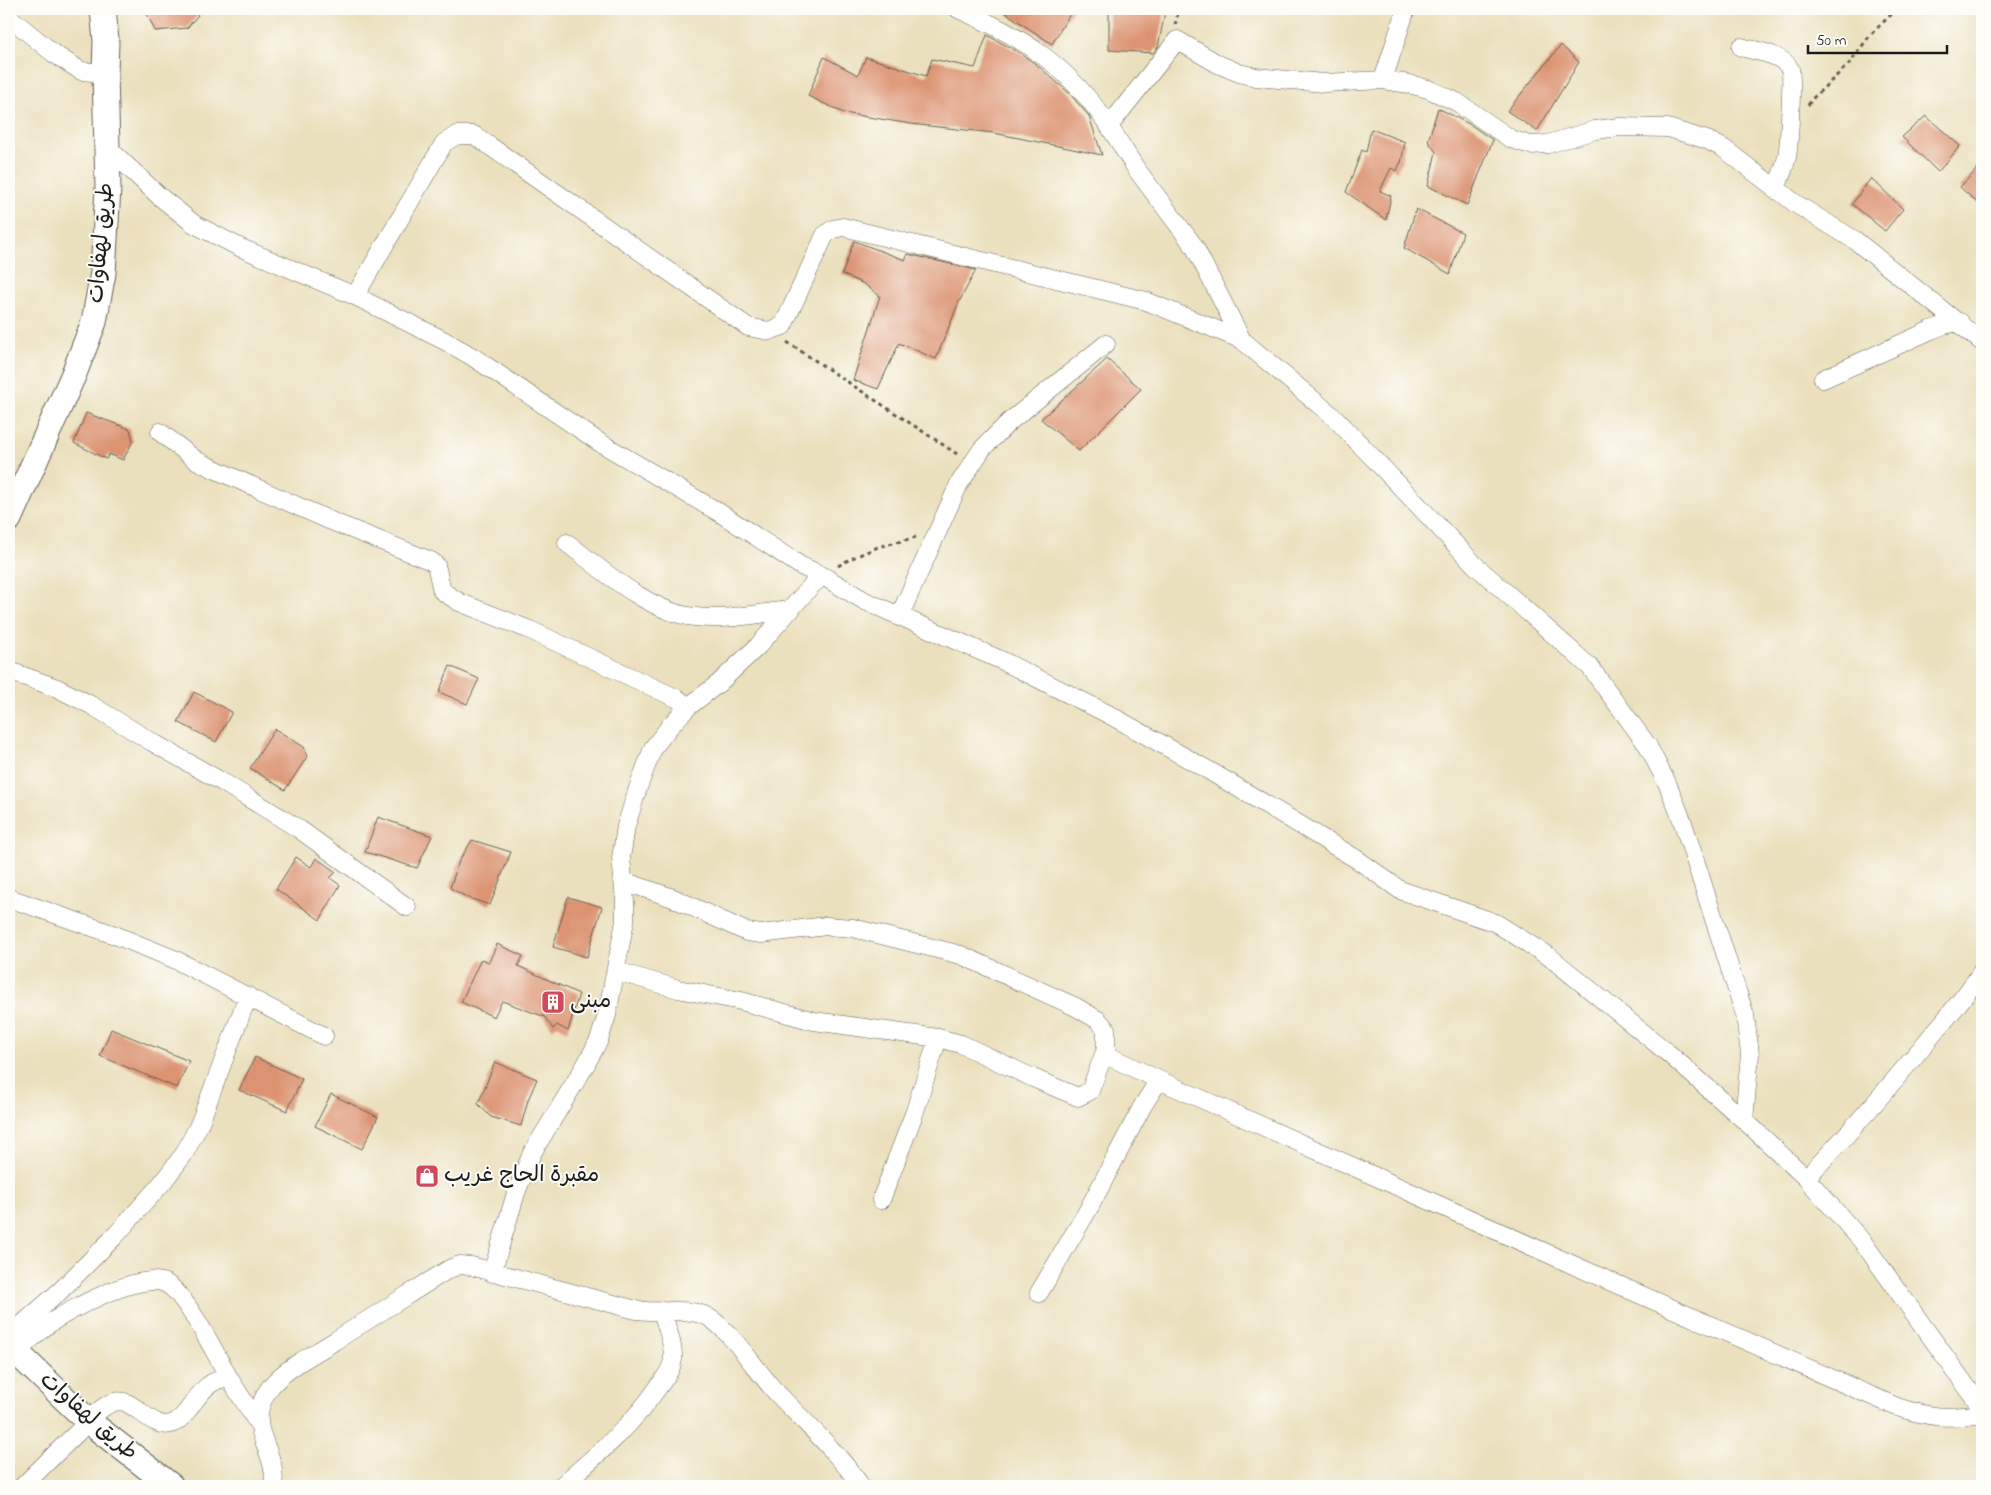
<svg xmlns="http://www.w3.org/2000/svg" width="1991" height="1495" font-family="'Indie Flower','Playpen Sans Arabic',sans-serif">
  <rect width="100%" height="100%" fill="#fdfcf7"/>
  <filter id="ink" filterUnits="userSpaceOnUse"><feTurbulence type="fractalNoise" baseFrequency=".02" numOctaves="2"/><feDisplacementMap in="SourceGraphic" scale="10" xChannelSelector="R" yChannelSelector="G"/><feConvolveMatrix kernelMatrix="1 2 1 2 8 2 1 2 1" color-interpolation-filters="sRGB"/></filter>
  <filter id="wash" filterUnits="userSpaceOnUse"><feTurbulence type="fractalNoise" baseFrequency=".0096" numOctaves="4" result="noise"/><feDisplacementMap in="SourceGraphic" scale="20" xChannelSelector="R" yChannelSelector="G"/><feGaussianBlur stdDeviation="1.12" result="paint"/><feColorMatrix in="noise" values="0 0 0 0 0 0 0 0 0 0 0 0 0 0 0 0 0 1.4 0 .05"/><feComposite in="paint" operator="in"/></filter>
  <g filter="url(#wash)">
    <rect width="100%" height="100%" fill="#ebe0bd"/>
    <g id="blocks">
      <path fill="#dc9371" d="M159 9H191L198 15 187 28 155 31 147 14Z
        M1000 9H1073L1052 44Z
        M1109 9 1165 12 1158 47 1153 53 1109 50Z
        M987 35 1018 52 1036 64 1069 93 1089 116 1102 155 994 133 911 124 844 113 808 96 824 57 858 75 866 57 926 76 932 59 975 68Z
        M1561 45 1579 62 1537 131 1507 111Z
        M1438 108 1471 125 1493 140 1467 205 1428 186 1436 152 1428 141Z
        M1926 116 1960 146 1938 172 1902 137Z
        M1371 129 1405 142 1401 163H1400L1397 171 1391 168 1380 191 1391 196 1386 220 1346 192 1362 150 1366 152Z
        M1982 164V207L1960 187Z
        M1871 178 1903 209 1885 231 1852 204Z
        M1416 209 1463 233 1450 274 1404 248Z
        M854 241 905 260 908 254 976 270 959 302 936 359 899 343 878 389 853 380 880 296 864 284 842 274Z
        M1107 359 1141 389 1079 451 1041 419Z
        M86 413 130 429 133 441 123 460 109 454 106 459 74 443Z
        M450 666 479 679 467 704 439 692Z
        M194 692 232 712 216 742 178 722Z
        M275 729 304 747 307 757 285 790 250 768Z
        M378 817 432 836 417 868 365 852Z
        M472 840 511 852 490 905 468 898 450 888 459 861Z
        M296 857 311 867 316 858 336 872 330 878 340 885 320 920 276 889Z
        M568 897 602 907 587 957 553 947Z
        M497 944 523 956 518 966 579 994 568 1031 557 1025 553 1029 545 1017 502 1001 494 1017 461 1002 481 959 489 962Z
        M111 1029 189 1061 177 1088 100 1056Z
        M255 1057 302 1079 287 1111 239 1090Z
        M495 1062 537 1079 528 1100 521 1126 491 1117 478 1104Z
        M331 1094 378 1117 362 1149 315 1126Z"/>
    </g>
  </g>
  <g filter="url(#ink)">
    <use href="#blocks" fill-opacity="0" stroke="#646154" stroke-width="1"/>
    <g fill="none" stroke-linecap="round" stroke-linejoin="round">
      <g stroke="#646154" stroke-width="19">
        <path id="street" d="M958 9C1025 38 1067 65 1109 126
          M9 17 53 53 81 71 105 73
          M1741 47C1755 51 1783 54 1790 69 1793 76 1789 146 1787 157 1784 169 1780 179 1775 190
          M1383 80 1406 9
          M107 147 159 196 194 224 239 247 355 296 445 341 473 357 599 442 720 513 801 566 823 576 865 601 1003 661 1108 714 1208 770 1282 814 1358 860 1400 890 1496 923 1551 958 1668 1053 1744 1120 1806 1178 1862 1241 1982 1408
          M355 296 444 143 457 135H474L748 327 769 331 783 326 825 235 833 229 843 227 1146 301 1242 340 1336 419 1476 566 1590 667 1648 746 1668 785 1682 820 1745 1015 1750 1054 1744 1120
          M1242 340 1194 246 1137 170 1109 126 1177 40 1218 64 1239 73 1256 77 1324 83 1383 80 1409 84 1428 89 1457 102 1511 139 1530 145 1548 144 1595 130 1620 127 1668 128 1707 140 1723 148 1796 204 1856 241 1982 342
          M1823 379 1931 330 1944 325 1960 322
          M160 432 196 460 212 468 331 521 431 561 436 565 442 591 459 602 530 630 678 699 688 707
          M567 543C601 569 650 613 695 617 727 621 759 613 791 610
          M899 617 959 484 982 449 1009 422 1106 344
          M9 671 57 688 91 705 152 742 224 783 299 829 407 907
          M623 881 673 898 747 932 761 934 826 926 853 928 961 955 1076 1007 1098 1020 1106 1029V1048L1104 1054 1159 1080 1607 1280 1897 1407C1931 1418 1947 1419 1982 1414
          M9 898 115 935 174 959 324 1036
          M616 971 678 989 741 1001 814 1021 938 1038 961 1044 1033 1078 1078 1097 1090 1091 1104 1054
          M1806 1178C1847 1136 1885 1092 1923 1046 1943 1022 1965 998 1982 971
          M881 1200 914 1114 938 1038
          M492 1273 516 1193 532 1153 585 1066 599 1040 607 1015 625 921V901L621 857 623 846 626 826 639 785 653 748 670 726 688 707 719 683 758 646 812 585 823 576
          M1039 1293 1088 1210 1142 1107 1159 1080
          M9 1336 59 1292 114 1237 162 1183 184 1154 199 1125 248 996
          M16 1352C26 1344 35 1335 45 1327 67 1310 139 1272 165 1283 185 1292 218 1358 229 1378
          M23 1486C41 1468 59 1450 78 1432 87 1422 97 1410 109 1404 115 1401 121 1400 127 1403 140 1409 156 1429 171 1424 191 1419 198 1378 229 1378L259 1425
          M273 1486C278 1458 256 1438 259 1413 260 1404 266 1393 271 1386 287 1367 313 1355 333 1342 372 1317 411 1293 449 1269L460 1265 471 1266 636 1310C659 1314 682 1307 704 1315 726 1324 757 1371 774 1390 804 1422 836 1450 861 1486
          M561 1486C597 1455 632 1426 659 1386 665 1378 672 1369 673 1359 674 1344 666 1326 662 1311"/>
      </g>
      <g stroke="#646154" stroke-width="27">
        <path id="secondary" d="M9 519 73 376 94 322 103 273 108 188 105 73 106 41 103 9
          M9 1345 88 1421 171 1486"/>
      </g>
      <path stroke="#646154" stroke-width="3" stroke-dasharray="4 4" stroke-linecap="butt" d="M1175 25 1179 9
        M1808 105 1814 97 1849 64 1870 35 1897 9
        M787 342 957 454
        M838 566 850 559 878 547 916 537"/>
      <use href="#street" stroke="#fff" stroke-width="18"/>
      <use href="#secondary" stroke="#fff" stroke-width="25"/>
    </g>
  </g>
  <defs>
    <g id="building-square" transform="scale(1.25)"><rect x="-9" y="-9" width="18" height="18" rx="4" fill="#d1495b" stroke="#fdfcf7"/><path d="M-4-6H4V6H1V3H-1V6H-4ZM-2.5-4.3h1.7v1.8h-1.7ZM.8-4.3h1.7v1.8H.8ZM-2.5-1h1.7V.8h-1.7ZM.8-1h1.7V.8H.8Z" fill="#fff"/></g>
    <g id="shop-square" transform="scale(1.25)"><rect x="-9" y="-9" width="18" height="18" rx="4" fill="#d1495b" stroke="#fdfcf7"/><path d="M-5-2.5h2.3a2.7 3.5 0 0 1 5.4 0H5L5.5 6h-11ZM-1.5-2.5h3a1.5 2.3 0 0 0-3 0Z" fill="#fff"/></g>
  </defs>
  <g fill-rule="evenodd">
    <use href="#building-square" x="553" y="1002"/>
    <use href="#shop-square" x="427" y="1176"/>
  </g>
  <g text-anchor="middle" dominant-baseline="central" stroke-width="4" stroke-linejoin="round" paint-order="stroke">
    <g font-size="22" fill="#1c1c1c" stroke="#fdfcf7">
      <text transform="translate(102 243) rotate(-85)">طريق لهفاوات</text>
      <text transform="translate(88 1417) rotate(41)">طريق لهفاوات</text>
    </g>
    <g font-size="22" fill="#1c1c1c" stroke="#fdfcf7" text-anchor="start">
      <text x="570" y="1002">مبنى</text>
      <text x="444" y="1176">مقبرة الحاج غريب</text>
    </g>
  </g>
  <rect width="1991" height="1495" fill="none" stroke="#fdfcf7" stroke-width="30"/>
  <path d="M1808 45v8h139v-8" fill="none" stroke="#1c1c1c" stroke-width="2.5"/>
  <text x="1816" y="45" font-size="15" fill="#1c1c1c" stroke="#fdfcf7" stroke-width="4" paint-order="stroke">50 m</text>
</svg>
